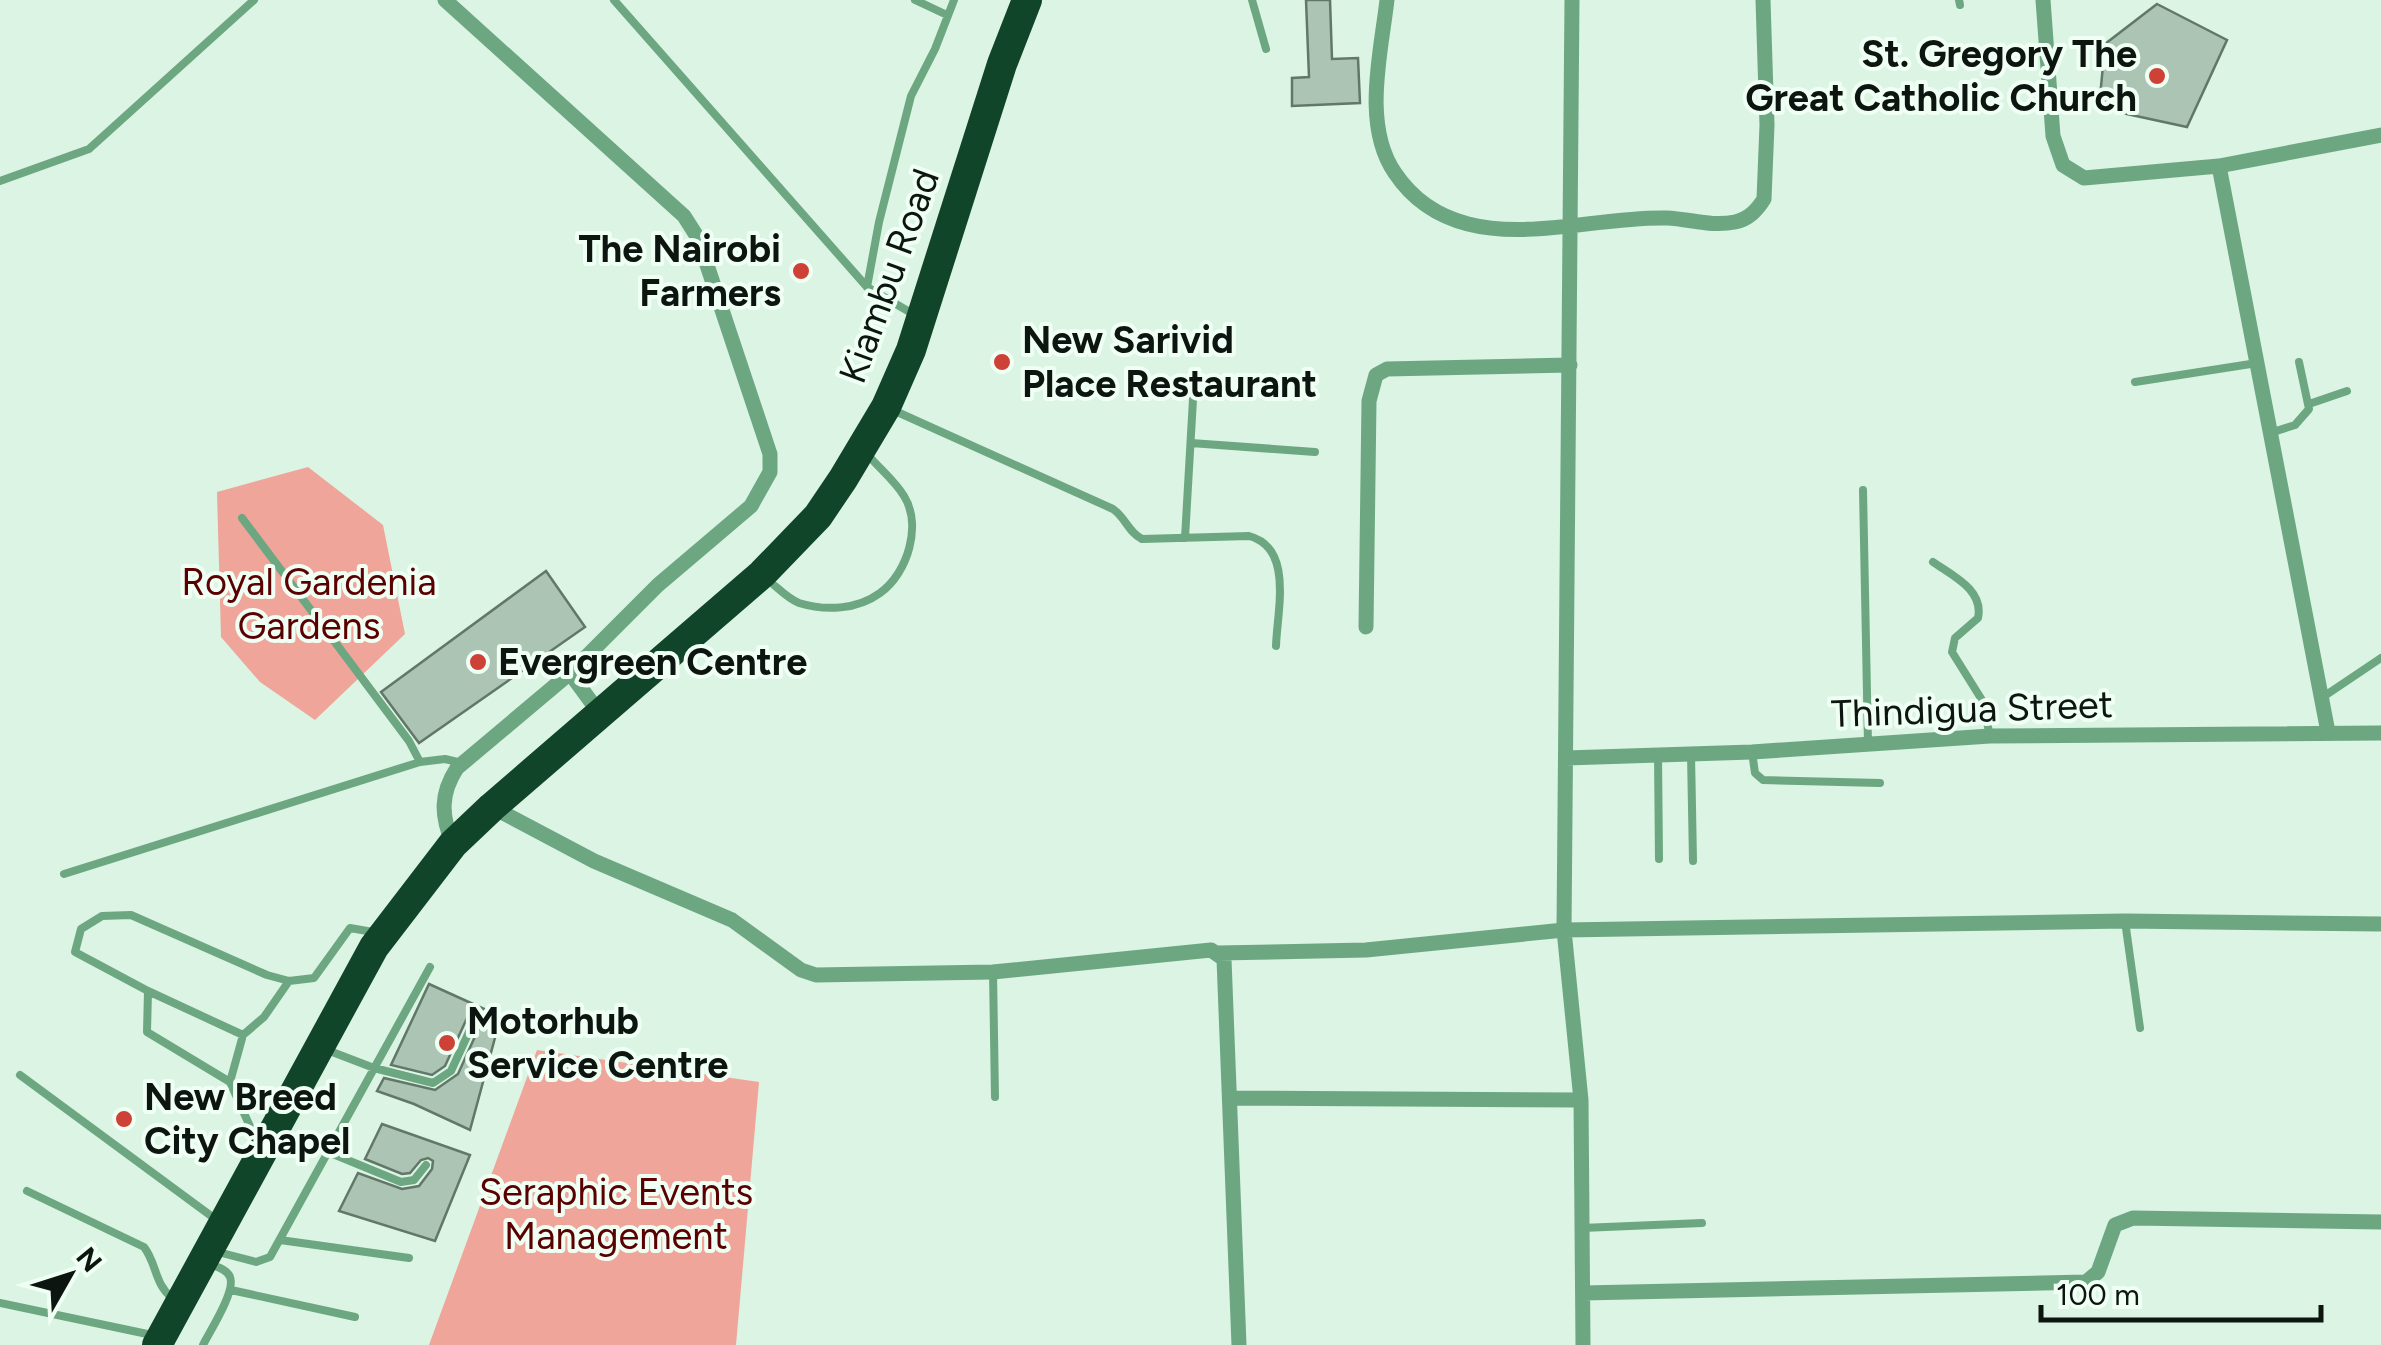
<svg xmlns="http://www.w3.org/2000/svg" width="2381" height="1345" font-family="Figtree,sans-serif">
  <rect width="100%" height="100%" fill="#dbf4e3"/>
  <path fill="#efa59a" d="M308 467 383 525 405 634 315 720 260 682 221 637 217 492Z
    M537 1050 759 1082 736 1345H429Z"/>
  <path fill="#acc4b3" stroke="#617868" stroke-width="2.5" d="M1306 0H1330L1332 59 1358 58 1360 103 1292 106V78L1309 77Z
    M2157 4 2227 40 2187 127 2099 108 2105 44Z
    M546 571 585 627 419 743 381 692Z
    M429 984 491 1012 499 1023 470 1130 414 1104 377 1091 384 1078 435 1090 458 1074 482 1021 477 1012 468 1016 445 1066 432 1075 391 1065Z
    M382 1124 470 1155 435 1241 339 1211 358 1173 402 1189 419 1186 432 1169 433 1161 428 1158 421 1160 410 1173 402 1174 365 1159Z"/>
  <g fill="none" stroke-linecap="round" stroke-linejoin="round">
    <path stroke="#6ca782" stroke-width="8" d="M614 0 867 287 913 314
      M915 0 947 15
      M1252 0 1266 49
      M1959 0 1960 5
      M0 181 89 149 254 0
      M867 287 879 222 911 96 935 49 954 0
      M2135 382 2257 363
      M2309 404 2347 391
      M895 411 1113 509C1125 517 1129 533 1142 539L1249 536C1294 548 1277 611 1276 646
      M2270 433 2295 425 2309 409 2299 362
      M1191 443 1315 452
      M1863 490 1868 744
      M242 518 409 741 420 762
      M1185 538 1194 382
      M1933 562C1953 576 1984 590 1978 618L1955 638 1952 652 1982 700 1990 736
      M768 580C778 588 788 599 799 603 825 611 857 610 880 593 908 573 922 525 904 496 895 481 879 468 868 455
      M2323 697 2381 658
      M1752 752 1755 773 1763 780 1880 783
      M1691 754 1693 861
      M1658 755 1659 859
      M64 874 420 762 445 759 462 763
      M2125 921 2140 1028
      M993 972 995 1097
      M148 991 243 1035 264 1017 289 981
      M327 1050 374 1068 433 1083 451 1071 475 1019
      M20 1075 218 1221
      M230 1082 243 1035
      M257 1142 230 1082 147 1032 148 991 75 952 81 929 102 916 131 915 267 975 289 981 314 978 350 928 373 932
      M328 1152 401 1182 414 1180 426 1165
      M27 1191 144 1247C157 1264 154 1283 172 1298
      M1582 1228 1702 1223
      M280 1240 409 1258
      M218 1252 256 1262 270 1257 430 967
      M231 1290 355 1317
      M0 1303 152 1335
      M203 1345C210 1331 236 1291 230 1277 227 1269 217 1267 210 1264"/>
    <path stroke="#6ca782" stroke-width="15" d="M445 0 684 216 698 238 770 454V472L751 506 658 585 570 673 457 768C440 794 441 816 453 844
      M1387 0C1381 53 1362 125 1395 173 1413 200 1437 216 1468 224 1530 240 1604 216 1667 218 1690 219 1712 227 1735 222 1749 219 1757 210 1764 199L1767 125 1763 0
      M1572 0 1564 930 1581 1100 1583 1345
      M2043 0 2053 136 2063 165 2084 178 2219 166 2381 135
      M2219 166 2328 732
      M1366 627 1369 401 1376 375 1387 369 1570 365
      M570 673 600 714
      M1566 758 1752 752 1990 736 2381 733
      M492 807 594 861 732 920 801 970 816 975 993 972 1211 950 1224 959 1239 1345
      M1218 953 1366 950 1564 930 2125 921 2381 924
      M1230 1098 1581 1100
      M1583 1293 2086 1282 2098 1272 2115 1225 2133 1218 2381 1222"/>
    <path stroke="#114529" stroke-width="30" d="M157 1345 374 947 453 844 492 807 762 574 818 516 843 479 886 407 911 350 1002 64 1027 0"/>
  </g>
  <g fill="#ce4136" stroke="#f0fff4" stroke-width="4">
    <circle cx="2157" cy="76" r="10"/>
    <circle cx="801" cy="271" r="10"/>
    <circle cx="1002" cy="362" r="10"/>
    <circle cx="478" cy="662" r="10"/>
    <circle cx="447" cy="1043" r="10"/>
    <circle cx="124" cy="1119" r="10"/>
  </g>
  <g text-anchor="middle" dominant-baseline="central" stroke-width="8" stroke-linejoin="round" paint-order="stroke">
    <g font-size="38" font-weight="bold" fill="#0c150f" stroke="#f0fff4" text-anchor="start">
      <text x="2137" y="54" text-anchor="end">St. Gregory The<tspan x="2137" dy="44">Great Catholic Church</tspan></text>
      <text x="781" y="249" text-anchor="end">The Nairobi<tspan x="781" dy="44">Farmers</tspan></text>
      <text x="1022" y="340">New Sarivid<tspan x="1022" dy="44">Place Restaurant</tspan></text>
      <text x="498" y="662">Evergreen Centre</text>
      <text x="467" y="1021">Motorhub<tspan x="467" dy="44">Service Centre</tspan></text>
      <text x="144" y="1097">New Breed<tspan x="144" dy="44">City Chapel</tspan></text>
    </g>
    <g font-size="38" fill="#0c150f" stroke="#f0fff4">
      <text transform="translate(889 276) rotate(-70)">Kiambu Road</text>
      <text transform="translate(1972 709) rotate(-2)">Thindigua Street</text>
    </g>
    <g font-size="38" fill="#5b0000" stroke="#f0fff4">
      <text x="309" y="582">Royal Gardenia<tspan x="309" dy="44">Gardens</tspan></text>
      <text x="616" y="1192">Seraphic Events<tspan x="616" dy="44">Management</tspan></text>
    </g>
  </g>
  <g transform="translate(70 1275) rotate(51)" stroke="#f0fff4" stroke-width="8" paint-order="stroke">
  <path d="M0-8L18 38L0 25L-18 38Z" fill="#0c150f"/>
  <text y="-15" font-size="28" font-weight="bold" text-anchor="middle" fill="#0c150f">N</text>
  </g>
  <path d="M2041 1305v15h280v-15" fill="none" stroke="#0c150f" stroke-width="5"/>
  <text x="2056" y="1305" font-size="30" fill="#0c150f" stroke="#f0fff4" stroke-width="8" paint-order="stroke">100 m</text>
</svg>
